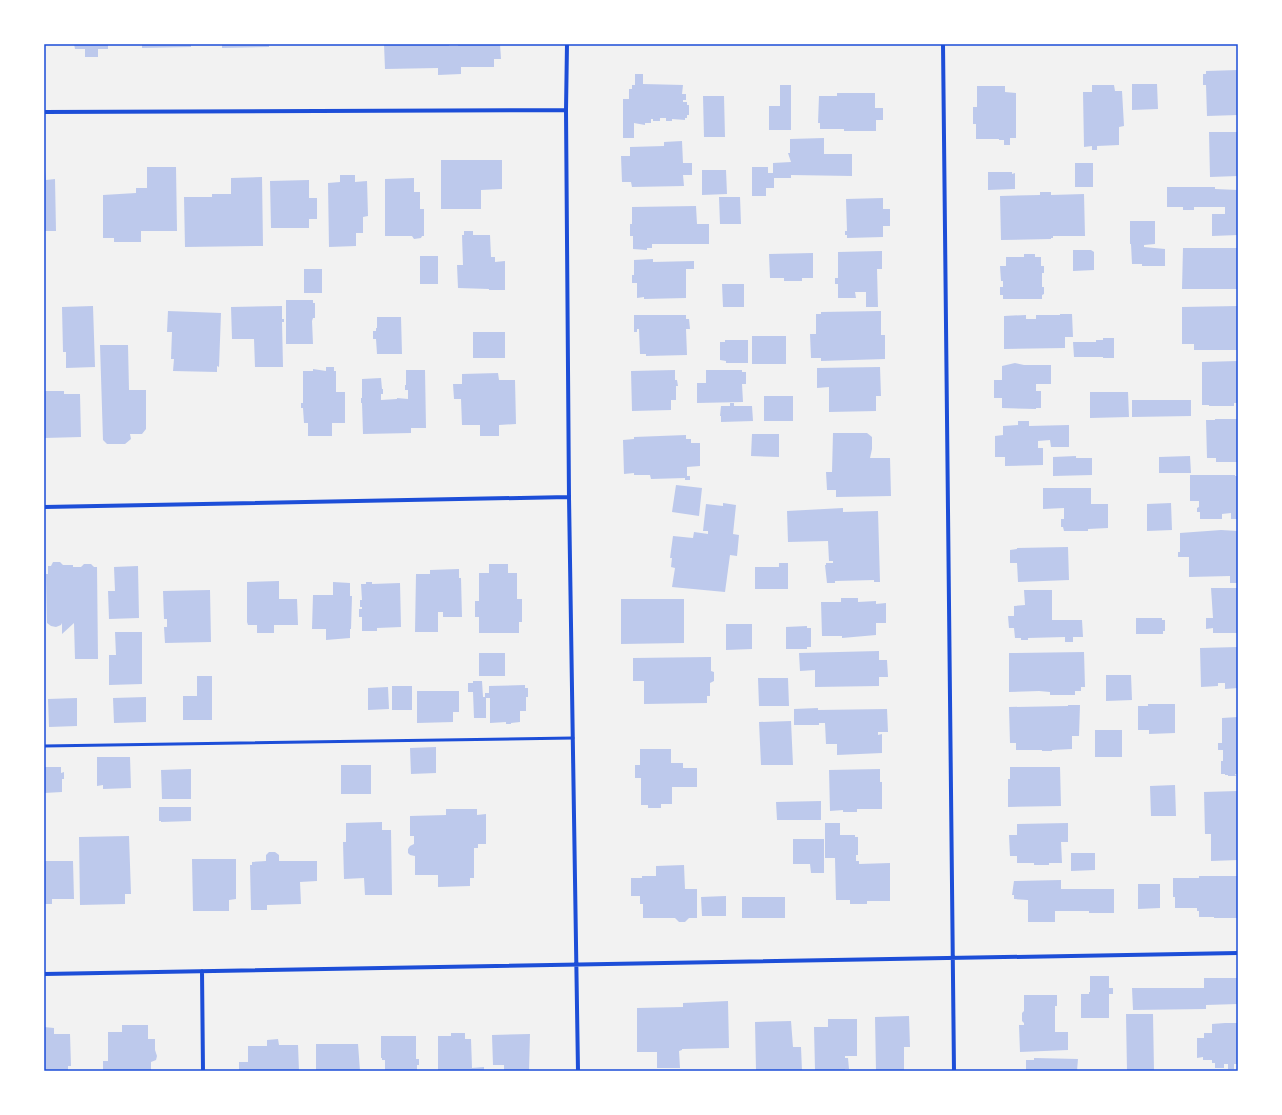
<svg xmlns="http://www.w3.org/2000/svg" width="1282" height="1115" font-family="Quicksand,sans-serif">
  <rect width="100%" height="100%" fill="#f2f2f2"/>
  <path fill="#bdc9ec" d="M74 44H108V49H98V57H85V49H75Z
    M142 44H191V47L142 48Z
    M222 44H269V47L222 48Z
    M384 44H449V46H458V44H500L501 59H494V67H461V74L438 75V68L385 69Z
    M1238 70V115L1207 116 1206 85H1203V74H1206V71Z
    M635 74H643V84L683 85 682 94H686V100H683V102H687V105H689V115H687V118H685V120L672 119V121H666V118H660V121H653V119H651V123H645V125L634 123V138H623V99H629V89H632V85H635Z
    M1132 84H1157L1158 109 1132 110Z
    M780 85H791V130H769V106H780Z
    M1092 85H1114L1115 91H1122L1124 126 1119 127V145L1097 146V150H1092V146L1084 147 1083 92H1092Z
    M977 86H1005V92L1016 93V138H1010V145H1004V140H999V139H976V124H973V107H977Z
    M837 93H875V108H883V120H876V131H844V129H820V123H818L819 96H837Z
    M703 96H724L725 137H704Z
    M1209 132H1238V176L1210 177Z
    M824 138V154H852V176L791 175V178H774V188H766V196H752V167H768V173H773V163L791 162 788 153H790V139Z
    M682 141 683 163H692V175H683L684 186 632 187 631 182H622L621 156H630V147L664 146V142Z
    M441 160H502V189L481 190V209H441Z
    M1075 163H1093V187H1075Z
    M147 167H176L177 231H141V242H114V238H103V195L136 193V188H147Z
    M702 170H726L727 194 702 195Z
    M44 171H45L46 180 55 179 56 231H44Z
    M988 172H1012V174L1015 173V189L988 190Z
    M340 175H355V182L367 181 368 216 363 217V233H356V246L329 247 328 183 340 182Z
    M262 177 263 246 185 247 184 197H212V194H231V178Z
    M414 178V192H420V209H424V236H422L421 238 414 239 412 236H385V179Z
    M309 180V198H317V219H309V228H271L270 181Z
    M1167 187H1215V189L1238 190V235L1212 236V214H1225V207H1194V210H1183V207H1167Z
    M1040 192H1051V195L1084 194 1085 236H1053V238H1051V239L1001 240 1000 196 1040 195Z
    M719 197H740L741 224H720Z
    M883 198V209H890V226H883V237L847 238V235H845V231H847L846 199Z
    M696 206 697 224H709V244H652V248H647V250L633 249V236H630V224H632V207Z
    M1130 221H1155V244L1144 245V247L1165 249V266H1142V264H1132L1131 244H1130Z
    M464 231H473V235H490L491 257H495V262L505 261V290H489V289L458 288 457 265H463L462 235H464Z
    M1183 248H1238V289H1182Z
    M1073 250H1091L1094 252V270L1073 271Z
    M882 251V269H877L878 307H866V292H855L856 298H838V284H835V278H838V252Z
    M813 253V278H802V281H784V278H770L769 254Z
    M1024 254H1035V257H1041V266H1044V273H1042V287H1044V294L1042 295V299H1003V295H1000V287H1003V281H1001L1000 266H1006V257H1024Z
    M420 256H438V284H420Z
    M653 259V262L694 261V269H686V298L644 299V297L637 298V283H632V275H634V260Z
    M304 269H322V293H304Z
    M722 284H744V307H723Z
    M286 300H313V303H315V318H313L312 321 313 344H286Z
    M93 306 95 367 66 368V352H63L62 307Z
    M282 306V319H284V322H282L283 367H255L254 339H232L231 307Z
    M1238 306V350H1194V344H1182V307Z
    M168 311 221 313 219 367 217 366V372L173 371 174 359H171L172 332H167Z
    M881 311V335H885V359L821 361V358H811L810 334H816V314H821V312Z
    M1060 314H1072L1073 337H1065V348L1004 349V316L1026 315V319H1036V315H1060Z
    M634 315H686V319H689L690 329H686L687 355 646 356V354H640L639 329H637V332H634Z
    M377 317H401L402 354H377L376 339H373V331H376V328H377Z
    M473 332H505V358H473Z
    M752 336H786V364H752Z
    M1103 338H1114V358H1103V357H1074L1073 342H1096V340H1103Z
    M725 340H748V363H726V361L720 360V342H725Z
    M100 345H128L129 390H146V429L142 434H130L131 439 125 444H107L103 440Z
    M1238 361V403H1234V406H1209V405H1202V362Z
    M1015 363 1024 365H1051V384H1036V391H1041V408H1036V409L1002 408V398H994V380H1002V366Z
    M326 367H334V371H336V392H345V423H332V436H308V423H304L303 408H301V403H303V371H313V369L326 371Z
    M880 367 881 396H876V411L829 412V387L817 388V368Z
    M406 370H425L426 428H411V433L363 434 362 403H361V398H362V379L381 378 382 389H383V394H381V400L397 399V398L408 399V390H405V385H406Z
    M675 370V380H677L678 386H676V400H671V410L632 411 631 371Z
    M706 370H742V372H746V384H742L743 402 697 403V383H706Z
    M498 373 499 380H515L516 424 499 425V436H480V425H462L461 399H454L453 384H462V374Z
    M44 391H64V394H80L81 437 44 438Z
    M1090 392H1128L1129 417 1090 418Z
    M764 396H793V421H764Z
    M1132 400H1191V416L1132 417Z
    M730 403H734V406H752L753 421 721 422V416H720L721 406H730Z
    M1215 419H1238V462H1216V458H1207L1206 420H1215Z
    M1018 421H1029V426L1069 425V447H1051L1050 440 1038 441V448H1043V465L1005 466V457H995V436L1003 435V426L1018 425Z
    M833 433H867L872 437V449L870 458H890L891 496 836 497V490H827L826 472H832Z
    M752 434H779V457L751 456Z
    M686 435V439H691V443H700V466L687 467V476H690V480H685V478L651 479 650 475H634V473L624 474 623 440 634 439V437Z
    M1076 456V458H1092V475L1053 476V457Z
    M1190 456 1191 473H1159V457Z
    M1190 475H1235V476H1238V519H1231V513L1222 514V519H1200V512H1197V508L1199 507V501H1190Z
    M676 485 702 488 699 516 672 512Z
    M1043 488H1091V504H1108V528L1088 529V531H1064L1063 527H1061V519H1064V508L1043 509Z
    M723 503 736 505 733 534 739 535 737 556 730 555 725 592 672 587 675 568 671 567 672 558H670L673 536 693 538 694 532 708 534V531H703L706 504 723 506Z
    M1171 503 1172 530 1147 531V504Z
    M843 508V512L878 511 880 582H874V580L835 581V583H827L825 565H826V563H833V561H829L828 541 788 542 787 511Z
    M1221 530 1238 531V583H1230V576L1189 577V557H1178V552H1180V533Z
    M1068 547 1069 580 1018 582 1017 563H1010V550L1017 549V548Z
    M53 562H60L63 565H73V567H81L84 564H91L94 567H97L98 659H75L74 623 62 634V623L61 625 56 627 51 626 47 623 46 574H48V566H51Z
    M779 563H788V589H755V567H779Z
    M489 564H508V573H517V599H522V622H519V633H479V617H475V601H479V573H489Z
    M138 566 139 618 109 619 108 591H115L114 567Z
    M459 569V578H461L462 617H443V612H438V632H415L416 574H430V570Z
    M279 581V599H297L298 625H274V633H257V625H248L247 622V582Z
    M333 582 350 583V596H352L351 629H350V638L326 640V629H312L313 595H333Z
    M366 582H372V584L400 583 401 627 377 628V631H362V617H359V609H362V607H360V600H362L361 584H366Z
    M1211 588H1238V633H1213V628L1206 629V618H1213Z
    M210 590 211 642 165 643 164 627H167V619H164L163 591Z
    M1024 590H1052V620H1082L1083 637H1073V642H1065V637L1028 638V640H1021V638H1015L1014 628H1009L1008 616H1014V606L1025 605Z
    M841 598H858V602L876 601V604L886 603V623H876V635L842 638V636H822L821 602H841Z
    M621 599H684V643L621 644Z
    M1136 618H1162V620H1165V631H1163V634H1136Z
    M726 624H752V649L726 650Z
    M807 626V628H811V647H807V649H786V627Z
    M115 632H142V684L109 685V655H116Z
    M1238 647V688L1225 689V683H1218V686L1201 687 1200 648Z
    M879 651V660H887L888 677H879V686L815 687V670L800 671 799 653Z
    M1084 652 1085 687H1081V691H1075V695H1050V692L1039 691 1009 692V653Z
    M479 653H505V676H479Z
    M711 657V671L714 672V681L710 683V696H707V703L644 704V681H633V658Z
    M1106 675H1131L1132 700 1106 701Z
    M197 676H212V720H183V696H197Z
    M758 678H788L789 706H759Z
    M473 681H482L483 697H485V693H489V686L525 685V688H528V697H526V711H520V722L511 723V724H506V722L490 723V698H486V718H474L473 692H468V683H473Z
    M392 686H412V710H392Z
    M388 687 389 709 368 710V688Z
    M417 691H459V712H453V722L417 723Z
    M146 697V722L114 723 113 698Z
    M77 698V726L49 727 48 699Z
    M1148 704H1175V733L1149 734V730H1138V706H1148Z
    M1068 705H1080L1079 736H1072V749L1052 750V751H1042V750H1016V743H1010L1009 707 1068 706Z
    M818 708V710L887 709 888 732H878V735L882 734V753L837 755V744H826L825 723H819V725H794V709Z
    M1238 717V774H1235L1236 776H1228V775H1225V774H1221V761H1223V750H1218V743H1222V718Z
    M791 721 793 765H761L759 722Z
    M1095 730H1122V757H1095Z
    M436 747V773L411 774 410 748Z
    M640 749H671V763H683V768H697V787H672V804H661V808H648V805H641V778H635V765H640Z
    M97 757H130L131 788 103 789V785L97 786Z
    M341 765H371V794H341Z
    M44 767H61V773L64 772V779H62V792L44 793Z
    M1010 767H1060L1061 806 1008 807V779H1010Z
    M191 769V799H162L161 770Z
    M880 769V782H882V809H857V812H843V810L830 811 829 770Z
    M1175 785 1176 816H1151L1150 786Z
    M1238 791V860L1211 861V834H1205L1204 792Z
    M821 801V820H777L776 802Z
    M159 807H191V821L161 822V821H159Z
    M446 809H477V815L486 814V844H478V848H474V878H470V886L438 887V875H415V856L410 855 408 853V849L410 846 414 844V836H410V816L446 815Z
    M382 822V830H391L392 895H365L364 878 344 879 343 842H346V823Z
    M825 823H840V835H855V837H858V855H856V861H859V864L890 863V901H867V904H850V900H836L835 858H825Z
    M1068 823V842H1061L1062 863H1049V865H1034V863H1017V856H1010L1009 835H1017V824Z
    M129 836 131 894H125V904L80 905 79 837Z
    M793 839H824V873H811L810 864H793Z
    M269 852H275L279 855V861H317V881L300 882 301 904 267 905V910H251L250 865H252V862L266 861V855Z
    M1071 853H1095V870L1071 871Z
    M192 859H236V899L229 900V911H193Z
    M44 861H73L74 899H52V904H44Z
    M684 865 685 889H697V918H689L685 922H679L675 918H643V904H640V896H631V878H642V876H656V866Z
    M1199 876H1238L1237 918H1214V917H1199V911H1197V908H1175V897H1173V878H1199Z
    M1061 880V889H1114V913H1089V911H1055V922H1028V900L1014 899V895H1012L1014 881Z
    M1138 884H1160V908L1138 909Z
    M726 896V916H702L701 897Z
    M742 897H785V918H742Z
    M1090 976H1109V988H1113V994H1109V1018H1081V994H1089V992H1090Z
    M1204 978H1238V1004L1206 1005V1009L1133 1010 1132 988H1204Z
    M1024 995H1057V1006H1055V1032H1068V1050L1020 1052 1019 1025H1024V1023L1022 1021V1013L1024 1011Z
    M728 1001 729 1048 682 1049V1050L679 1051 680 1068H657V1052H637V1008L683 1007V1003Z
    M1126 1014H1153L1154 1071H1127Z
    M909 1016 910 1047H904V1071H876L875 1017Z
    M828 1019H857V1056H845V1058H848L849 1069H845V1071L815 1070 814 1027H828Z
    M791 1021 793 1047H801L802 1071 756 1070 755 1022Z
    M1225 1023H1238V1064H1234V1069H1228V1064H1224V1068H1215V1063H1212V1060H1203V1057L1197 1058V1038H1204V1033H1212V1024Z
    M122 1025H148V1039H155V1050L157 1056 156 1060 151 1062V1071H103V1061H108V1032H122Z
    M44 1027 54 1028V1034H70L71 1066H68V1071H44Z
    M451 1033H465V1039H471L472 1068 484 1067V1071H438V1036H451Z
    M530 1034 529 1071H504V1065H493L492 1035Z
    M381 1036H416V1059H419V1065H417V1071H385V1060H382V1058H381Z
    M278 1039 279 1045H298L299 1071H239V1062H248V1046H267V1040Z
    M316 1044H358L360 1071H316Z
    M1034 1058 1078 1059 1077 1071H1026V1060H1034Z"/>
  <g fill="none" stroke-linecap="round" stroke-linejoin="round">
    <path stroke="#1d4ed8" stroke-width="3" d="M44 746 573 738"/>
    <path stroke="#1d4ed8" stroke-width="4" d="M567 44 566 110 569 497 578 1071
      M943 44 954 1071
      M44 112 566 110
      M44 507 569 497
      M202 971 203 1071
      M44 974 1238 953"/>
  </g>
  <rect width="1282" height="1115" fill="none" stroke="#ffffff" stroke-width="90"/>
  <rect x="45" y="45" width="1192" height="1025" fill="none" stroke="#1d4ed8" stroke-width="1.5"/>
</svg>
